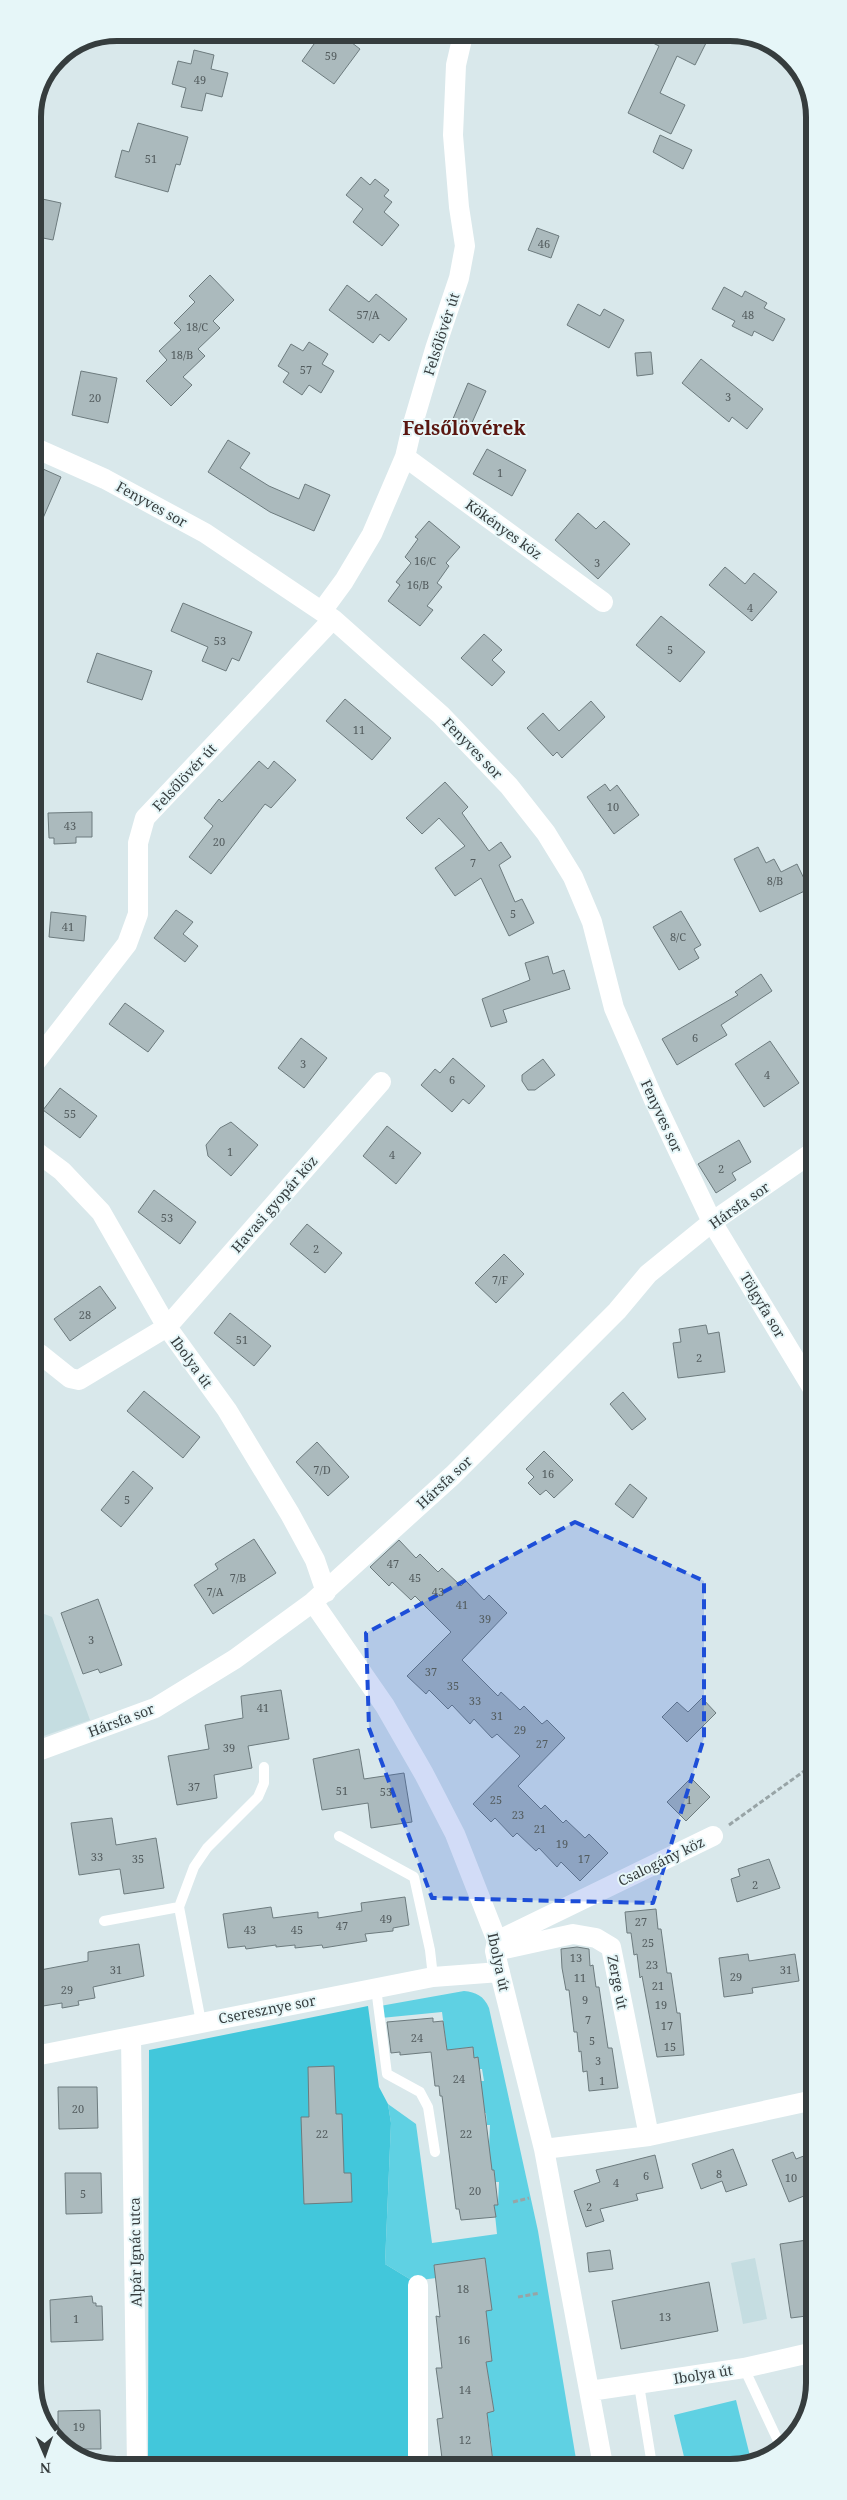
<svg xmlns="http://www.w3.org/2000/svg" width="847" height="2500" font-family="'Noto Serif',serif">
  <rect width="100%" height="100%" fill="#d9e8eb"/>
  <path fill="#c5dde1" d="M34 1610 52 1617 90 1720 35 1739Z
    M755 2258 767 2319 743 2324 731 2263Z"/>
  <path fill="#5fd1e3" d="M464 1991C476 1992 484 1996 489 2008L538 2231 577 2465 487 2466 486 2463 493 2462 491 2440 486 2433 490 2432 487 2413 494 2411 486 2362 492 2360 485 2311 488 2281 485 2258 434 2265 436 2278 413 2281 385 2264 391 2123 388 2104 416 2124 432 2243 497 2234 494 2205 498 2204 499 2182H495L494 2170H488L490 2125H487L486 2113H480L481 2081H484L482 2069H479L478 2058H474L473 2047 447 2050 442 2012 381 2018 380 2006Z
    M736 2400 750 2456 716 2465H686L674 2415Z"/>
  <path fill="#42c7db" d="M368 2006 379 2087 388 2104 391 2123 385 2264 413 2281 417 2466 148 2467 149 2050Z"/>
  <path fill="#abbabd" stroke="#6d7b7e" d="M687 33 706 43 695 65 677 56 660 93 685 105 671 134 628 113 659 46 635 34Z
    M343 36 360 49 334 84 302 61 319 37Z
    M194 50 214 55 211 69 228 73 222 97 206 93 202 111 181 107 186 88 172 84 178 61 191 64Z
    M138 123 188 137 180 165 176 164 168 192 115 177 122 150 129 152Z
    M660 135 692 150 683 169 653 152Z
    M361 177 370 185 375 179 389 190 384 196 392 202 384 212 399 225 382 246 353 222 363 209 346 195Z
    M33 197 61 203 53 240 33 236Z
    M537 228 559 236 551 258 528 250Z
    M210 275 234 300 213 321 220 328 198 349 205 356 183 377 192 385 171 406 146 381 167 360 159 351 181 330 174 323 195 302 189 296Z
    M347 285 369 302 376 294 407 319 389 341 380 334 373 343 329 310Z
    M724 287 742 297 745 291 767 303 764 308 785 319 773 341 754 331 752 336 732 326 735 321 712 309Z
    M578 304 600 316 604 309 624 320 609 348 567 325Z
    M309 342 328 354 322 364 334 371 321 393 309 385 302 395 283 382 289 373 278 366 291 344 303 351Z
    M651 352 653 374 637 376 635 353Z
    M701 359 763 409 747 429 732 417 729 422 682 383Z
    M81 371 117 378 108 423 72 415Z
    M468 383 486 391 467 434 450 426Z
    M228 440 250 453 240 468 269 486 299 499 305 484 330 495 314 531 270 512 208 472Z
    M487 449 526 470 512 496 473 474Z
    M43 469 61 477 33 541V491Z
    M578 513 596 529 604 521 630 544 598 579 555 540Z
    M429 521 460 547 446 563 449 566 437 583 442 587 427 606 433 610 420 626 388 601 400 585 396 582 411 563 405 557 418 539 415 537Z
    M725 567 745 584 754 573 777 592 752 621 709 585Z
    M183 603 252 632 239 661 232 658 226 671 202 661 208 647 171 631Z
    M661 616 705 652 680 682 636 645Z
    M484 634 502 650 492 660 505 672 492 686 461 658Z
    M97 653 152 671 142 700 87 682Z
    M345 699 391 738 372 760 326 721Z
    M591 701 605 717 562 758 557 752 553 756 527 728 543 713 559 731Z
    M259 761 268 769 274 761 296 780 271 808 265 804 211 874 189 857 213 826 204 818 219 799 222 802Z
    M445 782 468 807 462 813 489 851 501 842 511 857 499 865 515 902 522 899 534 923 509 936 481 878 455 896 435 868 465 846 439 818 422 834 406 818Z
    M605 784 610 791 617 785 639 815 614 834 587 797Z
    M92 812V837H76V843L54 844V838H49L48 813Z
    M758 847 766 863 774 859 781 872 797 864 809 889 760 912 734 859Z
    M176 910 193 922 183 934 198 946 185 962 154 938Z
    M681 911 701 945 694 949 699 958 679 970 653 927Z
    M51 912 86 916 84 941 49 937Z
    M548 956 553 974 564 970 570 989 503 1010 507 1022 491 1027 482 999 530 980 525 963Z
    M761 974 772 991 721 1025 727 1035 677 1065 662 1039 738 995 735 992Z
    M125 1003 164 1031 148 1052 109 1024Z
    M301 1038 327 1058 304 1088 278 1068Z
    M770 1041 799 1083 764 1107 735 1064Z
    M453 1058 485 1086 469 1104 463 1099 452 1112 421 1085 435 1069 440 1073Z
    M543 1059 555 1075 535 1090H528L522 1081V1075Z
    M60 1088 97 1116 80 1138 43 1110Z
    M231 1122 258 1145 231 1176 208 1156 206 1145 220 1128Z
    M387 1126 421 1153 396 1184 363 1156Z
    M739 1140 751 1162 732 1173 736 1180 716 1193 698 1164Z
    M154 1190 196 1222 180 1244 138 1212Z
    M307 1224 342 1253 325 1273 290 1244Z
    M504 1254 524 1274 496 1303 475 1283Z
    M100 1286 116 1308 70 1341 54 1319Z
    M230 1313 271 1346 254 1366 214 1333Z
    M706 1325 708 1334 719 1332 725 1372 678 1378 673 1343 681 1342 679 1329Z
    M144 1391 200 1437 183 1458 127 1411Z
    M623 1392 646 1419 632 1430 610 1404Z
    M317 1442 349 1477 328 1496 296 1462Z
    M544 1451 573 1480 554 1498 546 1490 540 1495 528 1483 534 1477 526 1469Z
    M133 1471 153 1488 121 1527 101 1510Z
    M630 1484 647 1498 633 1518 615 1504Z
    M254 1539 276 1573 213 1614 194 1585 218 1569 215 1564Z
    M399 1540 416 1558 420 1554 438 1572 442 1568 461 1586 466 1581 484 1600 489 1595 507 1613 462 1660 498 1696 501 1692 520 1710 524 1706 542 1724 547 1720 565 1738 518 1786 541 1809 545 1805 563 1823 566 1820 585 1838 589 1834 608 1853 580 1881 561 1862 557 1867 539 1848 536 1851 517 1833 513 1837 495 1818 491 1822 473 1804 520 1756 497 1734 492 1738 474 1719 470 1724 452 1705 448 1709 429 1690 426 1694 407 1676 451 1632 415 1596 411 1600 392 1582 389 1586 370 1567Z
    M98 1599 122 1665 100 1673 98 1669 83 1674 61 1613Z
    M281 1690 289 1739 248 1746 252 1768 214 1775 217 1798 177 1805 168 1756 209 1749 205 1725 243 1718 241 1696Z
    M702 1698 716 1713 687 1742 662 1717 677 1702 688 1712Z
    M359 1749 364 1779 404 1773 412 1822 371 1828 368 1803 322 1810 313 1759Z
    M691 1778 710 1797 686 1821 667 1802Z
    M112 1818 116 1845 156 1838 164 1888 124 1894 120 1869 79 1875 71 1823Z
    M769 1859 780 1888 737 1902 731 1879 740 1876 738 1869Z
    M405 1897 409 1925 393 1928V1931L365 1934 367 1941 323 1948 322 1945 295 1948V1945L276 1947V1945L246 1949 245 1946 228 1948 223 1914 271 1907 273 1918 318 1912V1918L362 1911 361 1903Z
    M656 1909 658 1929H661L667 1973H671L677 2013H680L684 2055 657 2057 642 1976 640 1978 637 1954 634 1955 631 1933H627L625 1912Z
    M139 1944 144 1976 93 1987 95 1998 78 2001 79 2005 62 2008V2003L43 2006 41 1995 35 1996V1971L88 1961V1952Z
    M577 1947 589 1949 590 1966 593 1965 596 1987H599L608 2048H612L618 2088 589 2091 587 2071 583 2072 581 2051 579 2052 577 2032H574L569 1990H566L562 1968 561 1949Z
    M748 1954 749 1961 795 1954 799 1981 752 1988 753 1993 724 1997 719 1958Z
    M433 2018V2022L443 2021 447 2050 473 2047 474 2058 478 2057 492 2170H494L498 2205H494L496 2217 461 2220 459 2209H456L442 2096H440L439 2086H435L431 2052 400 2055V2052L391 2053 387 2022Z
    M334 2066 336 2114H342L344 2173H351L352 2202 304 2204 301 2117H309L308 2067Z
    M58 2087H97L98 2128 59 2129Z
    M733 2149 747 2185 726 2192 722 2181 701 2189 692 2164Z
    M793 2152 796 2159 814 2152V2192L789 2202 772 2160Z
    M655 2155 663 2188 636 2194 638 2200 600 2209 604 2221 586 2227 574 2191 600 2182 596 2170Z
    M65 2173H101L102 2213 66 2214Z
    M814 2239V2315L791 2318 780 2244Z
    M610 2250 613 2269 589 2272 587 2253Z
    M485 2258 492 2310 486 2311 492 2361 486 2362 494 2411 487 2413 493 2462 486 2463 487 2466H443L437 2419 443 2418 436 2368H442L436 2316 440 2317 434 2265Z
    M709 2282 718 2331 621 2349 612 2301Z
    M92 2296 93 2303H96V2306H102L103 2340 51 2342 50 2300Z
    M100 2410 101 2449H68L62 2447 58 2441V2411Z"/>
  <g fill="none" stroke-linecap="round" stroke-linejoin="round">
    <path stroke="#98a4a6" stroke-width="3" stroke-dasharray="5 2.5" stroke-linecap="butt" d="M729 1825 814 1764
      M513 2202 529 2198
      M518 2297 540 2293"/>
    <path stroke="#fff" stroke-width="10" d="M339 1836 414 1877 430 1950 433 1977
      M179 1907 194 1867 207 1848 258 1797 264 1783V1767
      M104 1921 179 1907 201 2022
      M376 1988 387 2074 420 2092 428 2107 435 2152
      M744 2368 780 2445
      M639 2385 652 2465"/>
    <path stroke="#fff" stroke-width="20" d="M33 447 105 479 205 533 333 619 441 715 509 786 546 833 573 877 592 922 614 1008 654 1100 712 1222 813 1389
      M405 457 603 602
      M322 611 344 581 372 534 405 457 412 427 435 349 459 278 465 246 459 207 453 135 456 65 463 35
      M34 1064 127 944 138 914V843L145 818 333 619
      M34 1150 62 1171 101 1212 167 1327 227 1410 290 1514 315 1560 326 1592
      M40 1354 70 1378 79 1380 167 1327 381 1082
      M313 1602 385 1706 424 1774 455 1834 497 1941 495 1951 498 1965 544 2149 603 2465
      M35 1752 155 1708 235 1659 313 1602 453 1475 617 1311 648 1274 712 1222 813 1152
      M497 1941 713 1836
      M495 1951 573 1934 596 1938 611 1947 649 2136
      M131 2037 137 2467
      M35 2056 433 1977 500 1972
      M544 2149 649 2136 814 2100
      M590 2391 744 2368 814 2352
      M418 2466V2285"/>
  </g>
  <path fill="#1d4ed8" fill-opacity="0.2" stroke="#1d4ed8" stroke-width="4" stroke-dasharray="10 6" stroke-linejoin="round" d="M575 1522 704 1581V1738L653 1903 432 1898 369 1728 366 1633Z"/>
  <g text-anchor="middle" dominant-baseline="central" stroke-width="4" stroke-linejoin="round" paint-order="stroke">
    <g font-size="11" fill="#535c5e">
      <text x="331" y="55">59</text>
      <text x="200" y="79">49</text>
      <text x="151" y="158">51</text>
      <text x="544" y="243">46</text>
      <text x="368" y="314">57/A</text>
      <text x="748" y="314">48</text>
      <text x="197" y="326">18/C</text>
      <text x="182" y="354">18/B</text>
      <text x="306" y="369">57</text>
      <text x="728" y="396">3</text>
      <text x="95" y="397">20</text>
      <text x="500" y="472">1</text>
      <text x="425" y="560">16/C</text>
      <text x="597" y="562">3</text>
      <text x="418" y="584">16/B</text>
      <text x="750" y="607">4</text>
      <text x="220" y="640">53</text>
      <text x="670" y="649">5</text>
      <text x="359" y="729">11</text>
      <text x="613" y="806">10</text>
      <text x="70" y="825">43</text>
      <text x="219" y="841">20</text>
      <text x="473" y="862">7</text>
      <text x="775" y="880">8/B</text>
      <text x="513" y="913">5</text>
      <text x="68" y="926">41</text>
      <text x="678" y="936">8/C</text>
      <text x="695" y="1037">6</text>
      <text x="303" y="1063">3</text>
      <text x="767" y="1074">4</text>
      <text x="452" y="1079">6</text>
      <text x="70" y="1113">55</text>
      <text x="230" y="1151">1</text>
      <text x="392" y="1154">4</text>
      <text x="721" y="1168">2</text>
      <text x="167" y="1217">53</text>
      <text x="316" y="1248">2</text>
      <text x="500" y="1279">7/F</text>
      <text x="85" y="1314">28</text>
      <text x="242" y="1339">51</text>
      <text x="699" y="1357">2</text>
      <text x="322" y="1469">7/D</text>
      <text x="548" y="1473">16</text>
      <text x="127" y="1499">5</text>
      <text x="393" y="1563">47</text>
      <text x="238" y="1577">7/B</text>
      <text x="415" y="1577">45</text>
      <text x="215" y="1591">7/A</text>
      <text x="438" y="1591">43</text>
      <text x="462" y="1604">41</text>
      <text x="485" y="1618">39</text>
      <text x="91" y="1639">3</text>
      <text x="431" y="1671">37</text>
      <text x="453" y="1685">35</text>
      <text x="475" y="1700">33</text>
      <text x="263" y="1707">41</text>
      <text x="497" y="1715">31</text>
      <text x="520" y="1729">29</text>
      <text x="542" y="1743">27</text>
      <text x="229" y="1747">39</text>
      <text x="194" y="1786">37</text>
      <text x="342" y="1790">51</text>
      <text x="386" y="1791">53</text>
      <text x="496" y="1799">25</text>
      <text x="689" y="1799">1</text>
      <text x="518" y="1814">23</text>
      <text x="540" y="1828">21</text>
      <text x="562" y="1843">19</text>
      <text x="97" y="1856">33</text>
      <text x="138" y="1858">35</text>
      <text x="584" y="1858">17</text>
      <text x="755" y="1884">2</text>
      <text x="386" y="1918">49</text>
      <text x="641" y="1921">27</text>
      <text x="342" y="1925">47</text>
      <text x="250" y="1929">43</text>
      <text x="297" y="1929">45</text>
      <text x="648" y="1942">25</text>
      <text x="576" y="1957">13</text>
      <text x="652" y="1964">23</text>
      <text x="116" y="1969">31</text>
      <text x="786" y="1969">31</text>
      <text x="736" y="1976">29</text>
      <text x="580" y="1977">11</text>
      <text x="658" y="1985">21</text>
      <text x="67" y="1989">29</text>
      <text x="585" y="1999">9</text>
      <text x="661" y="2004">19</text>
      <text x="588" y="2019">7</text>
      <text x="667" y="2025">17</text>
      <text x="417" y="2037">24</text>
      <text x="592" y="2040">5</text>
      <text x="670" y="2046">15</text>
      <text x="598" y="2060">3</text>
      <text x="459" y="2078">24</text>
      <text x="602" y="2080">1</text>
      <text x="78" y="2108">20</text>
      <text x="322" y="2133">22</text>
      <text x="466" y="2133">22</text>
      <text x="719" y="2173">8</text>
      <text x="646" y="2175">6</text>
      <text x="791" y="2177">10</text>
      <text x="616" y="2182">4</text>
      <text x="475" y="2190">20</text>
      <text x="83" y="2193">5</text>
      <text x="589" y="2206">2</text>
      <text x="463" y="2288">18</text>
      <text x="665" y="2316">13</text>
      <text x="76" y="2318">1</text>
      <text x="464" y="2339">16</text>
      <text x="465" y="2389">14</text>
      <text x="79" y="2426">19</text>
      <text x="465" y="2439">12</text>
    </g>
    <g font-size="14" fill="#363d3e" stroke="#e6f6f8">
      <text transform="translate(441 334) rotate(-72)">Felsőlövér út</text>
      <text transform="translate(152 504) rotate(29)">Fenyves sor</text>
      <text transform="translate(504 529) rotate(36)">Kökényes köz</text>
      <text transform="translate(473 748) rotate(46)">Fenyves sor</text>
      <text transform="translate(184 777) rotate(-47)">Felsőlövér út</text>
      <text transform="translate(662 1116) rotate(65)">Fenyves sor</text>
      <text transform="translate(274 1204) rotate(-49)">Havasi gyopár köz</text>
      <text transform="translate(739 1205) rotate(-35)">Hársfa sor</text>
      <text transform="translate(763 1305) rotate(59)">Tölgyfa sor</text>
      <text transform="translate(192 1362) rotate(54)">Ibolya út</text>
      <text transform="translate(444 1482) rotate(-43)">Hársfa sor</text>
      <text transform="translate(121 1720) rotate(-21)">Hársfa sor</text>
      <text transform="translate(661 1861) rotate(-26)">Csalogány köz</text>
      <text transform="translate(499 1962) rotate(78)">Ibolya út</text>
      <text transform="translate(618 1982) rotate(79)">Zerge út</text>
      <text transform="translate(267 2009) rotate(-11)">Cseresznye sor</text>
      <text transform="translate(135 2252) rotate(-91)">Alpár Ignác utca</text>
      <text transform="translate(703 2374) rotate(-9)">Ibolya út</text>
    </g>
    <g font-size="19" font-weight="bold" fill="#5a1610" stroke="#e6f6f8">
      <text x="464" y="428">Felsőlövérek</text>
    </g>
  </g>
  <path d="M0 0H847V2500H0ZM117 41H730A76 76 0 0 1 806 117V2383A76 76 0 0 1 730 2459H117A76 76 0 0 1 41 2383V117A76 76 0 0 1 117 41Z" fill="#e6f6f8" fill-rule="evenodd"/>
  <path fill="none" stroke="#363d3e" stroke-width="6" d="M117 41H730A76 76 0 0 1 806 117V2383A76 76 0 0 1 730 2459H117A76 76 0 0 1 41 2383V117A76 76 0 0 1 117 41Z"/>
  <g transform="translate(45 2455) rotate(178)" stroke="#e6f6f8" stroke-width="4" paint-order="stroke">
  <path d="M0-4L9 19L0 12L-9 19Z" fill="#363d3e"/>
  <text y="-8" font-size="14" font-weight="bold" text-anchor="middle" fill="#363d3e">N</text>
  </g>
</svg>
